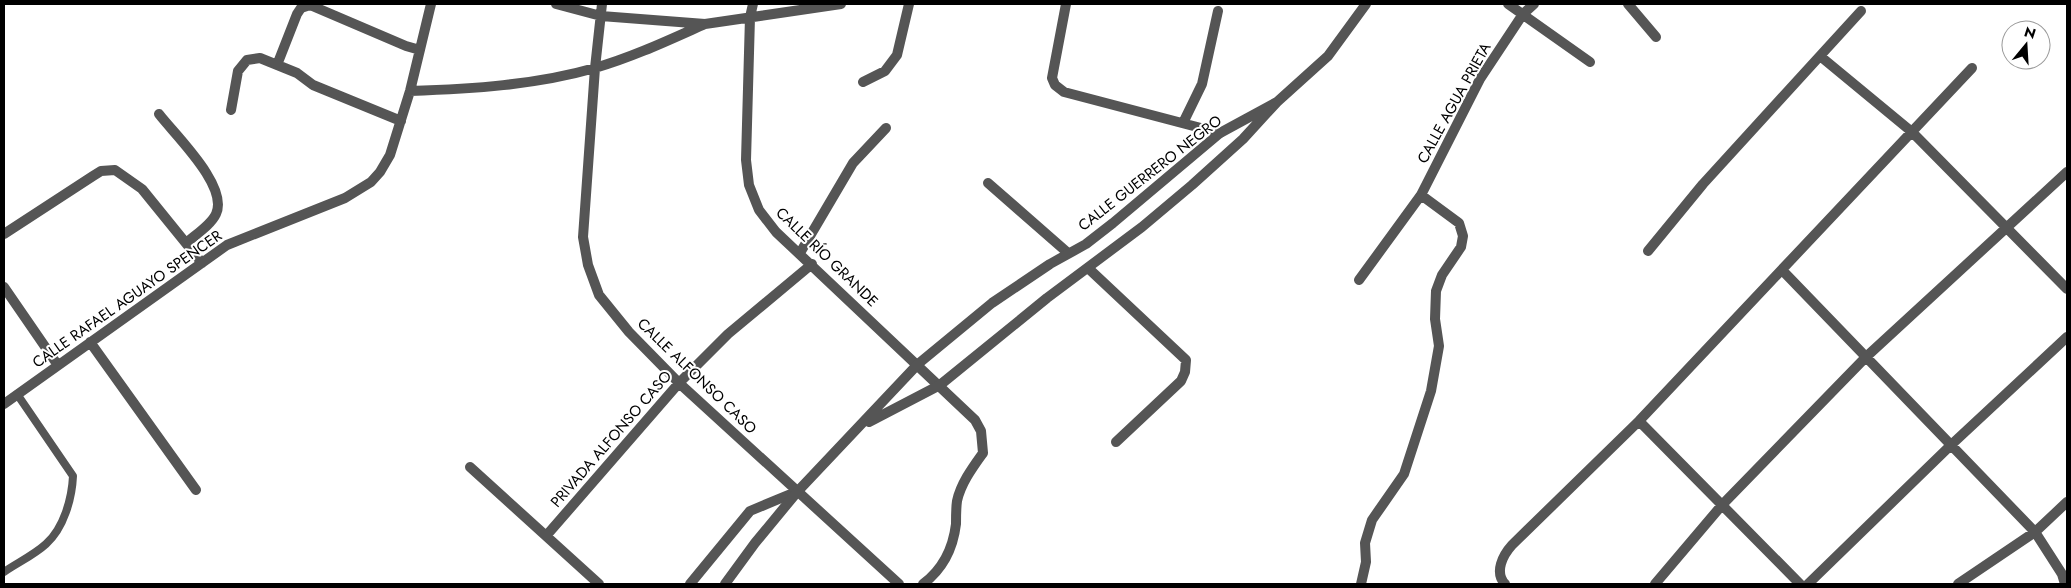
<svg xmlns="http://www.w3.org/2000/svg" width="2071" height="588" font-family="Jost,sans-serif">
  <rect width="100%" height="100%" fill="#fff"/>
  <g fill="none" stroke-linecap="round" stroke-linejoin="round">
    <path stroke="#555" stroke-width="8" d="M4 572C17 563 34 555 46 544 64 528 72 498 73 476L17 394"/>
    <path stroke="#555" stroke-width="10" d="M556 4 601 16 705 24 841 4
      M602 4 595 68 583 237 588 265 599 295 629 332 679 383 899 584
      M753 4 750 17 746 160 749 185 759 210 776 232 975 420 981 431 983 453C973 467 961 483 957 501 956 508 956 517 956 524 953 549 943 569 923 584
      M1066 4 1052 78 1055 85 1064 92 1220 133
      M1508 4 1590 62
      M1628 4 1656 37
      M1820 56 1912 132 2067 289
      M277 65 297 14 301 8 310 5 406 46 420 50
      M863 82 885 71 897 55 909 4
      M410 91C471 89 536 85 595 68 633 57 669 40 705 24
      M231 110 238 71 247 60 260 58 297 73 313 85 401 121
      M159 114C175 135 229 186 216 214 211 225 195 235 186 243
      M1183 123 1202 84 1218 11
      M988 183 1068 253
      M4 234 93 176 101 171 115 170 142 189 202 263
      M1648 251 1703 184 1861 11
      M800 253 853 163 886 128
      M1088 268 1186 360 1185 372 1181 381 1116 442
      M1782 270 2035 532 2062 574 2065 584
      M1359 280 1421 195 1480 79 1523 14 1534 4
      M4 287 57 364
      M90 342 196 490
      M4 404 227 245 345 198 371 182 380 172 390 155 410 91 431 4
      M1639 421 1800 584
      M470 467 599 584
      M546 536 679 383 728 334 812 264
      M690 584 750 511 798 491
      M1361 584 1366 562 1365 543 1372 520 1404 474 1431 391 1439 346 1435 319 1436 291 1442 275 1461 247 1463 236 1459 223 1421 195
      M1505 584C1494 572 1503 555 1512 545L1639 421 1972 68
      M1655 584 1722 505 1866 357 2067 172
      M1808 584 1951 445 2067 337
      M1958 584 2035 532 2067 502"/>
    <path stroke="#555" stroke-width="10" d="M869 422 940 385 1047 298 1142 227 1192 185 1243 139 1277 102 1328 56 1366 4
      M725 584 755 543 798 491 918 364 992 303 1050 264 1086 244 1113 223 1220 133 1277 102"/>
  </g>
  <g text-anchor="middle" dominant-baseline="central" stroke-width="4" stroke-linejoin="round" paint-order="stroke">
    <g font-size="15" fill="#000" stroke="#fff">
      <text transform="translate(1454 103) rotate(-61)">CALLE AGUA PRIETA</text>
      <text transform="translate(1150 173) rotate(-38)">CALLE GUERRERO NEGRO</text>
      <text transform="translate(827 257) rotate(44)">CALLE RÍO GRANDE</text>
      <text transform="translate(127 299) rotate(-35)">CALLE RAFAEL AGUAYO SPENCER</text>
      <text transform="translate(697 376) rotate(44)">CALLE ALFONSO CASO</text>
      <text transform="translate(611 439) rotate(-49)">PRIVADA ALFONSO CASO</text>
    </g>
  </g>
  <rect width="2071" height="588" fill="none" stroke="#000000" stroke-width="10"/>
  <g transform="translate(2026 45) rotate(18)"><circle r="24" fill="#ffffff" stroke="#999999"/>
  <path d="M0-4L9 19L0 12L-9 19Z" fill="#000000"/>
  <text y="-8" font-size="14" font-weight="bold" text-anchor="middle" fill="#000000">N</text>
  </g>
</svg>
